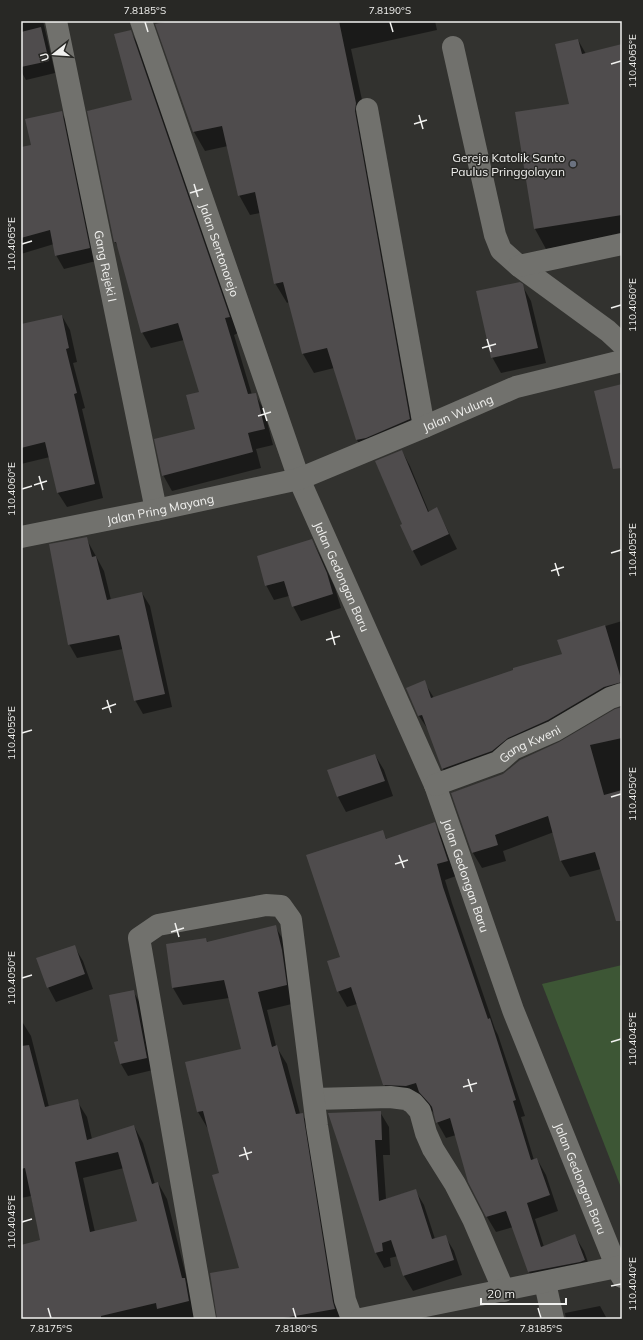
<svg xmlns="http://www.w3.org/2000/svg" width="643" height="1340" font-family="Mulish,sans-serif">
  <rect width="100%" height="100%" fill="#32322f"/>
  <path fill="#3d5635" d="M622 965V1190L542 984Z"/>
  <path fill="#0007" fill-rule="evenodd" d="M21 21H43L55 73 26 80 21 71Z
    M172 21H435L437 30 351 49 367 123 421 439 368 460 357 440 334 368 314 373 303 354 289 302 287 303 275 283 260 213 250 215 239 195 228 146 205 151 194 132Z
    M130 31 140 47 238 333 234 335 252 395 255 394 264 410 273 445 256 449 261 468 172 491 163 475 196 430 200 393 184 340 151 348 142 332 120 250 115 242 88 111 133 101Z
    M578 40 586 54 622 46V237L546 249 535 229 516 113 570 105Z
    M61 112 69 125 96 261 64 269 56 255 54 244 21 254V214Z
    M522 285 531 301 546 363 501 373 492 357Z
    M62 316 70 330 77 362 73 363 85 408 82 409 103 498 67 507 58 493 50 457 21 464V323L22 325Z
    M402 451 410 466 429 512 437 509 457 549 421 566 413 551 401 525 403 524Z
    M86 538 104 571 111 600 142 593 150 606 172 707 143 714 135 700 123 649 77 658 69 644Z
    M312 540 320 555 335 588 341 608 301 621 293 606 289 596 274 600 266 585Z
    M622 621V700L452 784 443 769 429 731 419 716 407 689 424 682 434 698 563 654 559 640Z
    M622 708V910L601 869 570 877 561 861 554 832 503 851 506 861 482 868 473 853 452 793 503 775Z
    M375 755 384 770 393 796 346 812 338 797 328 771Z
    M434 823 443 839 456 876 445 880 452 903 495 1029 498 1035 525 1116 521 1117 534 1160 537 1159 546 1175 558 1211 535 1219 544 1247 575 1236 584 1251 593 1276 538 1288 529 1272 513 1227 496 1232 487 1217 456 1135 446 1138 437 1122 435 1114 429 1108 393 1100 384 1084 357 1004 347 1007 338 991 341 957 383 832 387 840Z
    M275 926 285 943 296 1003 267 1010 276 1046 287 1064 300 1114H302L312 1132 342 1319H218L240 1269 220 1174 209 1129H208L198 1112 243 1050 229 998 183 1005 173 988 206 939 208 943Z
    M74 946 83 961 93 989 56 1002 48 987Z
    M133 991 140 1003 153 1070 128 1076 121 1064 119 1042Z
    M21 1020 31 1036 49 1107 77 1101 87 1117 92 1139 134 1126 143 1143 155 1184 158 1183 167 1199 188 1284 194 1295 198 1317 190 1319H21V1246L41 1241 31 1196 21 1198ZM124 1168 138 1222 95 1232 83 1178Z
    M380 1112 389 1127 390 1155H383L386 1199 415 1190 424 1205 435 1239 445 1236 454 1251 462 1275 413 1291 404 1276 398 1256 390 1258 391 1266 384 1268 376 1253 330 1114Z
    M600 1306 607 1319H566L565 1313Z"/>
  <path fill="#4f4c4d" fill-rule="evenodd" d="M169 21H339L356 103 355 111 410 419 366 438 356 440 327 348 302 354 283 282 274 284 255 192 238 196 222 126 193 132 155 24Z
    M41 27 49 61 21 67V32Z
    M131 30 230 317 225 318 248 394 256 393 265 429 248 433 253 452 162 476 154 439 195 429 186 395 199 392 178 323 141 333 116 242H114L87 111 132 100 114 34Z
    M578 39 582 54 622 44V215L534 229 515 112 569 104 555 44Z
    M62 111 90 248 55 256 50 230 21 238V147L31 145 25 119Z
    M520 282 523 284 538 348 491 358 476 291Z
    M62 315 69 348 66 349 77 393 74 394 95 484 57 493 45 442 21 448V324Z
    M622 384V468L613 469 594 391Z
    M402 450 428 512 437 507 449 534 412 551 400 525 402 524 375 461Z
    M87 537 92 557 96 556 107 600 142 592 165 694 134 701 119 635 68 645 49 544Z
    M312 539 327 573 333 594 292 607 284 581 265 586 257 556Z
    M605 625 622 682 604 687 548 720 508 738 492 751 442 769 422 715 418 716 406 688 425 680 431 698 513 670V668L562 654 557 640Z
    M622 707V738L590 745 604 795 622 790V921H616L595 852 560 861 548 816 495 835 498 845 472 853 451 793 503 774 520 760 559 742 615 709Z
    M375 754 385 781 337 797 327 770Z
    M435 822 448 861 437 864 443 887 488 1019 490 1018 516 1100 513 1101 531 1160 537 1158 550 1195 527 1203 541 1247 575 1234 585 1260 580 1262 528 1272 506 1211 486 1217 468 1182 450 1118 436 1123 432 1107 429 1103 419 1092 416 1083 406 1086 383 1085 351 987 337 992 327 961 340 957 306 855 383 830 386 839Z
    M276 925 282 950 287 985 258 992 272 1047 277 1045 296 1114 303 1113 333 1302 335 1309 278 1319H217L210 1273 239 1268 212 1175 219 1173 203 1111 197 1112 185 1062 241 1049 224 980 172 988 166 944 206 938 207 942Z
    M75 945 85 974 47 988 36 958Z
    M134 990 147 1058 120 1064 114 1042 118 1041 109 995Z
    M29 1045 45 1107 78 1099 87 1140 134 1125 152 1184 158 1182 182 1278H185L189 1301 157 1309 156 1303 101 1316V1319H21V1245L40 1240 25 1168 21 1169V1046ZM118 1152 137 1221 90 1232 75 1162Z
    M381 1111 382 1140H375L379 1201 416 1189 432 1239 446 1235 454 1260 403 1276 391 1240 382 1243 383 1251 375 1253 328 1113Z"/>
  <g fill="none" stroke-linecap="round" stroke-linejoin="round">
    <g stroke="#71716d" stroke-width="22">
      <path id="s1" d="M56 21 156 510"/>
      <path id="s2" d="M141 21 299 479 435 785 513 1010 617 1268 622 1277"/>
      <path d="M453 47 495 235 501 250 519 266 608 331 622 344"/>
      <path d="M367 109 424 427"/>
      <path d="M519 266 622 244"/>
      <path id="s3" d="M21 537 156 510 299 479 424 427 516 387 622 361"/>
      <path id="s4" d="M435 785 498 762 513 749 554 731 610 698 622 694"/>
      <path d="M314 1099 390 1097 406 1099 413 1103 420 1111 426 1133 433 1149 455 1184 473 1219 504 1291"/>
      <path d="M545 1283 553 1319"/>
      <path d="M205 1319 139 938 158 925 266 905 281 906 291 920 317 1126 345 1300 352 1319"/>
      <path d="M361 1319 622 1266"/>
    </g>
  </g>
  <path fill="none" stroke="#f1f1ef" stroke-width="1.5" d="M145 22 148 32M390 22 393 32M611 64 621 61M419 115 423 129M414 124 427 120M194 184 198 197M190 193 203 189M22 244 32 241M611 308 621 305M487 339 491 352M482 348 496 344M263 408 267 421M258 416 271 412M39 476 43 490M34 485 47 481M22 489 32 486M611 553 621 550M555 563 559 576M551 571 564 567M331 631 335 645M326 640 340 636M107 700 111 713M102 709 116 704M22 733 32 730M611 797 621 794M399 855 404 868M395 864 408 860M175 923 179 937M171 932 184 928M22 978 32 975M611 1042 621 1039M468 1079 472 1092M463 1087 477 1083M244 1147 248 1160M239 1156 252 1152M22 1222 32 1219M611 1286 621 1284M48 1308 51 1318M293 1308 296 1318M538 1308 541 1318"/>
  <circle fill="#6b7280" stroke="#282825" stroke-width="1.5" cx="573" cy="164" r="4"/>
  <g text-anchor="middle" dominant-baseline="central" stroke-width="3" stroke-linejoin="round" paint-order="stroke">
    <g font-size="12" fill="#f1f1ef" stroke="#282825" text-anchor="end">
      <text x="565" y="157">Gereja Katolik Santo<tspan x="565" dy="14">Paulus Pringgolayan</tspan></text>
    </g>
    <g font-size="12" fill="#f1f1ef" stroke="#282825">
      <text stroke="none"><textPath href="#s2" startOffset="242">Jalan Sentonorejo</textPath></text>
      <text stroke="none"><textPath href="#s1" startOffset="250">Gang Rejeki I</textPath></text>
      <text stroke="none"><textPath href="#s3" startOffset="456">Jalan Wulung</textPath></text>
      <text stroke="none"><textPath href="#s3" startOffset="142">Jalan Pring Mayang</textPath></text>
      <text stroke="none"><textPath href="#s2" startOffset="591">Jalan Gedongan Baru</textPath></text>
      <text stroke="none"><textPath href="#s4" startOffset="104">Gang Kweni</textPath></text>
      <text stroke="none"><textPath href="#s2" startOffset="915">Jalan Gedongan Baru</textPath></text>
      <text stroke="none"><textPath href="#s2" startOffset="1239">Jalan Gedongan Baru</textPath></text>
    </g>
  </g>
  <rect width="643" height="1340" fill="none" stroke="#282825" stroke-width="44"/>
  <g transform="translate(54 54) rotate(253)" stroke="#282825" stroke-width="3" paint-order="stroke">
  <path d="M0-3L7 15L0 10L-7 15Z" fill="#f1f1ef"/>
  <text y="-6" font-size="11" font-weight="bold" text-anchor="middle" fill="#f1f1ef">U</text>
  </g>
  <path d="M481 1298v6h85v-6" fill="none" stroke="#f1f1ef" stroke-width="2"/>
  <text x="487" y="1298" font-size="12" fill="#f1f1ef" stroke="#282825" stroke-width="3" paint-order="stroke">20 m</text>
  <rect x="22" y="22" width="599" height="1296" fill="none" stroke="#f1f1ef" stroke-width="1.5"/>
  <g font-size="10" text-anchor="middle" fill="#f1f1ef">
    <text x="145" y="14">7.8185°S</text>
    <text x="390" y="14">7.8190°S</text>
    <text transform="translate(632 61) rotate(-90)" y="4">110.4065°E</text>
    <text transform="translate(11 244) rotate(-90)" y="4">110.4065°E</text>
    <text transform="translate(632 305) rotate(-90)" y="4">110.4060°E</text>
    <text transform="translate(11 489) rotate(-90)" y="4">110.4060°E</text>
    <text transform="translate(632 550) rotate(-90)" y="4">110.4055°E</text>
    <text transform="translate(11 733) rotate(-90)" y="4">110.4055°E</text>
    <text transform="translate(632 794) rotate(-90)" y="4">110.4050°E</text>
    <text transform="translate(11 978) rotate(-90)" y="4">110.4050°E</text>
    <text transform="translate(632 1039) rotate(-90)" y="4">110.4045°E</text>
    <text transform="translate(11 1222) rotate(-90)" y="4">110.4045°E</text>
    <text transform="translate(632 1284) rotate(-90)" y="4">110.4040°E</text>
    <text x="51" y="1332">7.8175°S</text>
    <text x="296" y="1332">7.8180°S</text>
    <text x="541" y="1332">7.8185°S</text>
  </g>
</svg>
